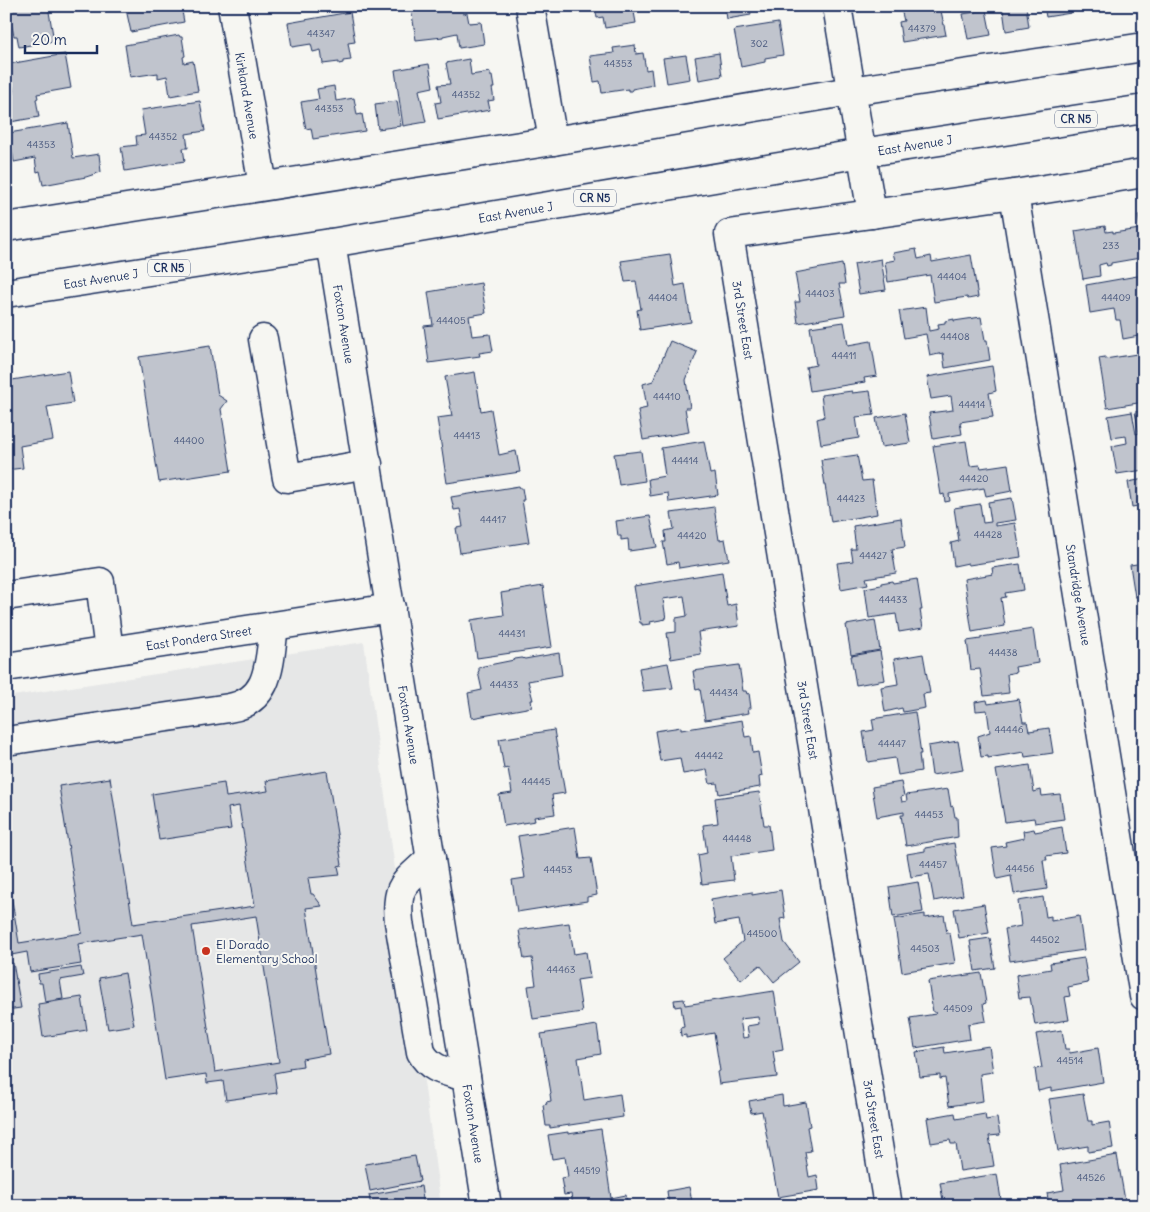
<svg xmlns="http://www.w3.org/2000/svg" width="1150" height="1212" font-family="Delius,sans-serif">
  <rect width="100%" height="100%" fill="#f6f6f2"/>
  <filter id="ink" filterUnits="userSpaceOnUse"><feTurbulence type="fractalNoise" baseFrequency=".02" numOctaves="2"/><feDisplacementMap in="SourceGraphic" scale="10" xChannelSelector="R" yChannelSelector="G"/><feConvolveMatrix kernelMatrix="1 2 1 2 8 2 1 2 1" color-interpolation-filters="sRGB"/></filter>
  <g filter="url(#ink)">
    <path fill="#e6e7e7" d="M364 642 441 1206H6V697Z"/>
    <path fill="#c0c4cd" stroke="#1b2f5e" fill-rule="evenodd" d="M6 6H48L54 41 19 47 17 36H14L11 23 6 24Z
      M114 6H181L184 22 131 32 126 9 115 11Z
      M425 6H462L463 14 467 13 469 23 481 22 484 44 459 48 457 33 443 36V37L416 40 411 8Z
      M595 6H635L636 12H634L636 23 605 28 603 17 597 18Z
      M725 6H750L751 15 727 19Z
      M903 6H940L946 35 902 42 899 22 904 21 901 9H903Z
      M1019 6H1026L1029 27 1006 31 1003 9Z
      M1044 6H1084L1071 9V13L1046 17Z
      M986 10 991 35 968 39 963 14Z
      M350 12 355 42 348 43 351 60 343 61V63L339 64V62L323 64 321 50 313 52 311 44 292 47 288 23Z
      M778 23 783 55 765 58V62L741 67 734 30Z
      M179 35 180 37H182L185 56 183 57 184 63 193 61 198 91 170 96 167 76 158 78V73L130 77 125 45Z
      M635 45 636 54 643 53 646 70 651 69 653 85 632 89V91H628V89L602 93 600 81 594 82 590 56 614 53 613 48Z
      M719 53 722 76 699 80 695 57Z
      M65 54 71 88 37 94 38 98 36 99 39 117 10 122 6 95 14 93 13 86 9 87 8 75 11 74 9 64Z
      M686 55 690 79 667 83 663 58Z
      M469 59 471 75 490 72V76H492L494 88H492L494 100 488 101 490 110 438 119 435 103 441 102 438 85 450 84 446 63Z
      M429 64 433 87 419 90 426 122 403 126 395 70Z
      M334 86 336 101 354 98 357 115 362 114 365 131 313 139 311 128 306 129 301 102 319 99 317 89Z
      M200 101 205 131 186 134 188 148H183L185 161 125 171 121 147 137 145 136 136 145 135 141 110Z
      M397 101 401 126 378 129 375 104Z
      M68 123 73 158 99 154 101 172 86 177 43 185 40 171 37 172 35 158 14 162 9 133Z
      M1144 214V266L1139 267 1138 260H1141L1140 258 1111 263V265L1107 266 1106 263 1099 265 1100 276 1083 279 1075 231 1105 226 1106 232 1113 231V233L1140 229 1138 215Z
      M916 249 918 259 931 256 932 262 971 255 978 297 968 299 967 297 934 302 930 275 888 282 885 262 895 260 893 253Z
      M670 254 675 286 685 284 691 322 640 330 637 310 641 309 636 281 625 282 621 261Z
      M881 259 886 290 859 294 854 264Z
      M842 264 845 284H839L845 315 798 323 795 302H800L795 273Z
      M1143 273H1144V335L1123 339 1120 320H1116L1114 309 1090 313 1086 285 1143 275Z
      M481 283 486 313 469 316 472 336 490 334 493 351 479 353 480 356 429 363 424 326 433 325 428 292Z
      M926 307 929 331 939 329 938 324 945 323V321L954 319V321L981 317 985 340H987L990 360 945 368 943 353 930 356 926 334 904 338 899 311Z
      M844 322 848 345 871 341 877 376 864 378 865 382 810 391 806 367 816 365 810 327Z
      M670 341 697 352 686 380 690 408H685L689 432 643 440 638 410 647 408 643 384 653 381Z
      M210 346 218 395 227 401 221 409 231 471 159 482 139 357Z
      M1137 354 1138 357 1140 356 1141 363H1139L1144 402 1107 408 1099 358 1105 357V359Z
      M992 366 996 391 989 393 993 417 960 422 962 434 933 439 929 413 953 410 951 396 931 399 927 377Z
      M68 371 73 403 47 407 53 440 20 446 23 468 6 470V381Z
      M475 372 481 411 491 409 499 455 516 451 520 472 447 483 437 418 452 416 445 377Z
      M852 391V393L870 391 874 415 856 417 859 438 821 444 817 419 824 417 821 395Z
      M1144 411V470L1117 474 1112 446 1127 443 1126 436 1112 438 1108 416 1132 412 1136 434 1139 433 1135 412Z
      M905 413 910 443 881 447 876 418Z
      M704 441 710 474 715 473 718 495 669 502 668 493 650 496 648 479 665 476 661 448Z
      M966 441 970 466 980 465 981 468 1008 464 1012 491 986 496 984 488 949 494 950 501 945 502 944 494 941 495 933 446Z
      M641 451 645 481 619 485 614 454Z
      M857 455 862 481 872 480 877 514 831 522 821 460Z
      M1144 479V507L1143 505 1132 507 1128 482Z
      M519 486 520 488H522L524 500H522L529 542 460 553 456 528 463 527 460 509 454 510 451 497Z
      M1012 498 1016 520 995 523V526L1015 523 1021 557 969 565 968 563 954 566 951 543 959 541 954 508 980 504 983 523 991 522 988 502Z
      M714 507 719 540 725 539 729 560 679 568 678 562 667 564 663 542H666L665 531 674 529 671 513Z
      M650 516 657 547 629 551 628 539 621 540V536H618L616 521Z
      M901 518 905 547 892 549 896 573 866 578 868 584 841 589 837 563 853 561 851 549H856L853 526Z
      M1144 563V596L1135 597 1130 565Z
      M1020 564 1024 590 1005 593 1006 597 1001 598 1005 626 972 632 964 579 993 574 992 568Z
      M722 572 727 606 736 604 739 626 698 632 701 654 671 659 667 633 676 632V618L687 616 684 596 663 599 666 619 650 622 651 624 642 625V623H640L634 586Z
      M917 579 922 610H920L923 628 899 632 896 614 869 618 865 588 881 585V583L892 581 893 583Z
      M543 586 552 647 477 658 471 620 504 615 501 593Z
      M1144 612V641H1143L1138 613Z
      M875 620 880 650 851 655 846 625Z
      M1033 629 1038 663 1015 667 1016 672 1007 674 1009 693 984 696 980 669 971 670 967 641 981 639V637Z
      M880 651 885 680 856 685 851 656Z
      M559 653 562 675 528 681 533 700H531L532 707 472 718 468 693 482 690 478 672 479 671V667L514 660 515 659 522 658 525 659Z
      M923 654 930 693 923 694 925 708 903 712 902 708 885 712 881 687 898 684 894 659Z
      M668 663 673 688 643 691 639 668Z
      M739 665 743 691H746L747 694 749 693 751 708H748L749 713 705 720 700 689 696 690 693 671Z
      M1019 699 1023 722H1027L1029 731 1049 728 1053 753 1025 757 1024 752 988 758V756L981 757 978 736 990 732 987 710 976 711 975 702 987 700 988 704Z
      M915 712 921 754H919L921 771 898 775 895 758 868 762 863 732 874 730 872 719Z
      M742 720 745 737 751 736 753 753 758 752 762 776 759 777 760 787 719 794 717 783 710 784 707 770 683 774 680 758 660 761 655 731 681 727V730Z
      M554 730 565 793 552 795 555 814 534 817 535 821 504 826 499 795 512 793 508 768 504 769 499 739Z
      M958 741 963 770 932 775 928 746Z
      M1030 765 1034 792 1041 790 1042 796 1060 794 1064 819 1035 823 1034 818 1005 822 996 770Z
      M327 771 342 865 338 866 340 875 308 878 311 894H313L322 906 306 908 329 1054 302 1059 303 1066 289 1068 290 1070 274 1073 277 1093 226 1100 223 1081 207 1083 206 1074 165 1080 142 934 78 944 81 964 30 972 27 952 6 956V864L19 943 82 933 59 786 110 778 133 924 255 906 239 806 228 808 231 829 159 840 152 794 224 783 226 797 268 791 266 781ZM256 916 279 1062 215 1072 192 926Z
      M901 782 904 796 901 797 902 802 907 801 906 795 948 789 951 807 953 806 955 817H957L958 837 906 846 901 815H904V812L877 817 872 787Z
      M759 792 764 825H769L772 850 731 856 734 880 702 884 698 855 707 853 703 825 718 823 715 798Z
      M575 827 580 859 591 858 597 895 587 897V901L517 912 512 880 525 878 518 836Z
      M1062 827 1066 853 1046 856 1047 860H1043L1047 889 1014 894 1011 876 997 879 992 848 1006 846 1005 842 1024 838 1023 831 1034 829 1035 832Z
      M954 843 963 895 934 901 929 874 911 877 907 854 925 851V848Z
      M918 882 923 912 893 917 889 887Z
      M781 890 785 918 780 919 784 942 799 962 774 982 760 965 741 980 723 958 743 941 739 920 715 924 711 899 752 892V895Z
      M1043 897 1046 917 1051 916V921L1079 916 1084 950 1010 961 1005 929 1021 926 1018 901Z
      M984 904 989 933 959 938 954 909Z
      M925 914V918L944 915 947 933H950L955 963 902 972 894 919Z
      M569 923 574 954 586 952 590 978 577 980 582 1012 533 1019 528 986 536 985 532 958 524 959 519 930Z
      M990 938 995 968 975 971 970 941Z
      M1084 958 1088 983 1068 987 1070 996 1065 997 1069 1020 1035 1025 1030 997 1019 998 1016 975 1051 969 1050 963Z
      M13 963 21 1008 6 1010V964Z
      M81 967 83 976 60 980 63 999 45 1002 42 983H39L38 974Z
      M125 973 134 1025 108 1029 99 978Z
      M981 973 986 1003 983 1004 986 1021 968 1024 970 1039 915 1048 910 1018 936 1014 935 1012H933L928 981Z
      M774 991 783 1049 773 1051 777 1077 719 1084 717 1072 720 1071 714 1033 686 1038V1035L681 1036 680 1028 684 1027 681 1006 675 1007 674 1000 684 999 685 1005ZM758 1017 759 1024 747 1026 749 1037 743 1038 740 1019Z
      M82 997 87 1030 43 1037 38 1004Z
      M597 1025 601 1054 578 1058 584 1100 620 1094 623 1117 550 1128V1126H546L543 1105 547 1104 546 1102 551 1101 550 1094 551 1093 541 1034Z
      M1062 1030 1065 1049H1069L1070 1053 1098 1048 1103 1082 1051 1091V1088L1038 1091 1035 1069 1042 1068 1036 1034Z
      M989 1046 993 1072 980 1074 983 1101 949 1106 945 1078 940 1079V1075L920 1077 916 1052 944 1047 945 1053Z
      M1083 1094 1088 1121H1092V1125L1109 1122 1113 1148 1088 1152V1146L1058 1151 1049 1099Z
      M782 1095 783 1106 806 1102 810 1126 807 1127 811 1151 805 1152 809 1177 817 1175 819 1190 778 1197 762 1111 751 1113 749 1101Z
      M955 1113 956 1119 985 1114 986 1120 997 1118 1000 1135 989 1136 994 1166 960 1171 956 1144H951L950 1140 931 1143 927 1118Z
      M601 1129 611 1198 626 1195 628 1206H571L573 1205 571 1194 564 1195 561 1178 568 1177 565 1157 552 1159 548 1135 568 1132V1134Z
      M1117 1155 1126 1206H1049L1047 1193 1064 1190 1060 1165Z
      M415 1156 420 1181 370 1191 365 1164Z
      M997 1174 1002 1206H944L940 1183Z
      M421 1186 424 1206H371L369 1195Z
      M689 1187 693 1206H669L667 1191Z
      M796 1200 797 1205 799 1206H773V1204Z"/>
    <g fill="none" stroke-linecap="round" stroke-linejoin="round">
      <g stroke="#1b2f5e" stroke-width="31">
        <g id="minor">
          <path id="s1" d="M232 6 263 186"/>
          <path d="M530 6 553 141"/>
          <path d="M837 6 872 214"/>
          <path id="s2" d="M1014 194 1144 996"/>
          <path d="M6 227 553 141 851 91 1144 47"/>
          <path id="s3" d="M331 243 487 1206"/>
          <path d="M263 339 287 478 368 464"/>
          <path d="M6 596 100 582 109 651"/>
          <path id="s4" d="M6 667 391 608"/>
          <path d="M6 741 229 708C272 701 269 660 274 626"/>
          <path d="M431 858C406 883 395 883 399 922L421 1052C431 1071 447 1071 466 1077"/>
          <path d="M888 1206 729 234 1014 194 1144 173"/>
        </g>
      </g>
      <g stroke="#1b2f5e" stroke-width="31">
        <g id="major">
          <path id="s5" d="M6 293 331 243 862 153 1144 109"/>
        </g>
      </g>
      <use href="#minor" stroke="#f6f6f2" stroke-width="28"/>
      <use href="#major" stroke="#f6f6f2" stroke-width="28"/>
    </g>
  </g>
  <circle fill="#c8321e" stroke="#f6f6f2" stroke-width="2" cx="206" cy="951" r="5"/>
  <g text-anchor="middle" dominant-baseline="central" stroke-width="4" stroke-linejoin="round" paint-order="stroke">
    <g font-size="10" fill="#44547a">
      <text x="922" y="28">44379</text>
      <text x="321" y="33">44347</text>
      <text x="759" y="43">302</text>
      <text x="618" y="63">44353</text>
      <text x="466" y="94">44352</text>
      <text x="329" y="108">44353</text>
      <text x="163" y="136">44352</text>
      <text x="41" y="144">44353</text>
      <text x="1111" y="245">233</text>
      <text x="952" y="276">44404</text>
      <text x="820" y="293">44403</text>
      <text x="663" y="297">44404</text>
      <text x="1116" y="297">44409</text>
      <text x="451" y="320">44405</text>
      <text x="955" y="336">44408</text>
      <text x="844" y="355">44411</text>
      <text x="667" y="396">44410</text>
      <text x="972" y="404">44414</text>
      <text x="467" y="435">44413</text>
      <text x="189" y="440">44400</text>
      <text x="685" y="460">44414</text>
      <text x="974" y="478">44420</text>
      <text x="851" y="498">44423</text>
      <text x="493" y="519">44417</text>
      <text x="988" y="534">44428</text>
      <text x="692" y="535">44420</text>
      <text x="873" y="555">44427</text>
      <text x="893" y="599">44433</text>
      <text x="512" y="633">44431</text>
      <text x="1003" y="652">44438</text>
      <text x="504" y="684">44433</text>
      <text x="724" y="692">44434</text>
      <text x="1009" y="729">44446</text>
      <text x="892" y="743">44447</text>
      <text x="709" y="755">44442</text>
      <text x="536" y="781">44445</text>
      <text x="929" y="814">44453</text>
      <text x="737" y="838">44448</text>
      <text x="933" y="864">44457</text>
      <text x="1020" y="868">44456</text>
      <text x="558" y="869">44453</text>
      <text x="762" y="933">44500</text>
      <text x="1045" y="939">44502</text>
      <text x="925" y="948">44503</text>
      <text x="561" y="969">44463</text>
      <text x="958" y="1008">44509</text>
      <text x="1070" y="1060">44514</text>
      <text x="587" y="1170">44519</text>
      <text x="1091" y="1177">44526</text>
    </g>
    <g fill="#f6f6f2" stroke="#5d6b8a" stroke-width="1">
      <rect x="1055" y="110.5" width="42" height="17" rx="4"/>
      <rect x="574" y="189.5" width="42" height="17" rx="4"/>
      <rect x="148" y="259.5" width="42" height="17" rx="4"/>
    </g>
    <g font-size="11" font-weight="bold" fill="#1b2f5e">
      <text x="1076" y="119">CR N5</text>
      <text x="595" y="198">CR N5</text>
      <text x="169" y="268">CR N5</text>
    </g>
    <g font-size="12" fill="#1b2f5e" stroke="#f6f6f2">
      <text stroke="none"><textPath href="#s1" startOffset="91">Kirkland Avenue</textPath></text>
      <text stroke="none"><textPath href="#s5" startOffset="921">East Avenue J</textPath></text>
      <text stroke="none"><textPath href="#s5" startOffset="516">East Avenue J</textPath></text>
      <text stroke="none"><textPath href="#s5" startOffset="96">East Avenue J</textPath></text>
      <text transform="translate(743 320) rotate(81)">3rd Street East</text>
      <text stroke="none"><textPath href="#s3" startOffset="82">Foxton Avenue</textPath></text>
      <text stroke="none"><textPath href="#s2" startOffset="406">Standridge Avenue</textPath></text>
      <text stroke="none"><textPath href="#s4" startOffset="195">East Pondera Street</textPath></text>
      <text transform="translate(808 720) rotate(81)">3rd Street East</text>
      <text stroke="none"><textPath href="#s3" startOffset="488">Foxton Avenue</textPath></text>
      <text transform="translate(874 1119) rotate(81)">3rd Street East</text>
      <text stroke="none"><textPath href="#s3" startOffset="892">Foxton Avenue</textPath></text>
    </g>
    <g font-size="12" fill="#1b2f5e" stroke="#f6f6f2" text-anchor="start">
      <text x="216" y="944">El Dorado<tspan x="216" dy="14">Elementary School</tspan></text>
    </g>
  </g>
  <rect width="1150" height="1212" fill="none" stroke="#f6f6f2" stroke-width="25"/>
  <rect x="12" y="12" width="1125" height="1187" fill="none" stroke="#1b2f5e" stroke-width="2" filter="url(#ink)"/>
  <path d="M25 45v8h72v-8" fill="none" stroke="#1b2f5e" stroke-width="2.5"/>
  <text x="32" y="45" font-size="15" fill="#1b2f5e" stroke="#f6f6f2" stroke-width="4" paint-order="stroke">20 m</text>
</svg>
